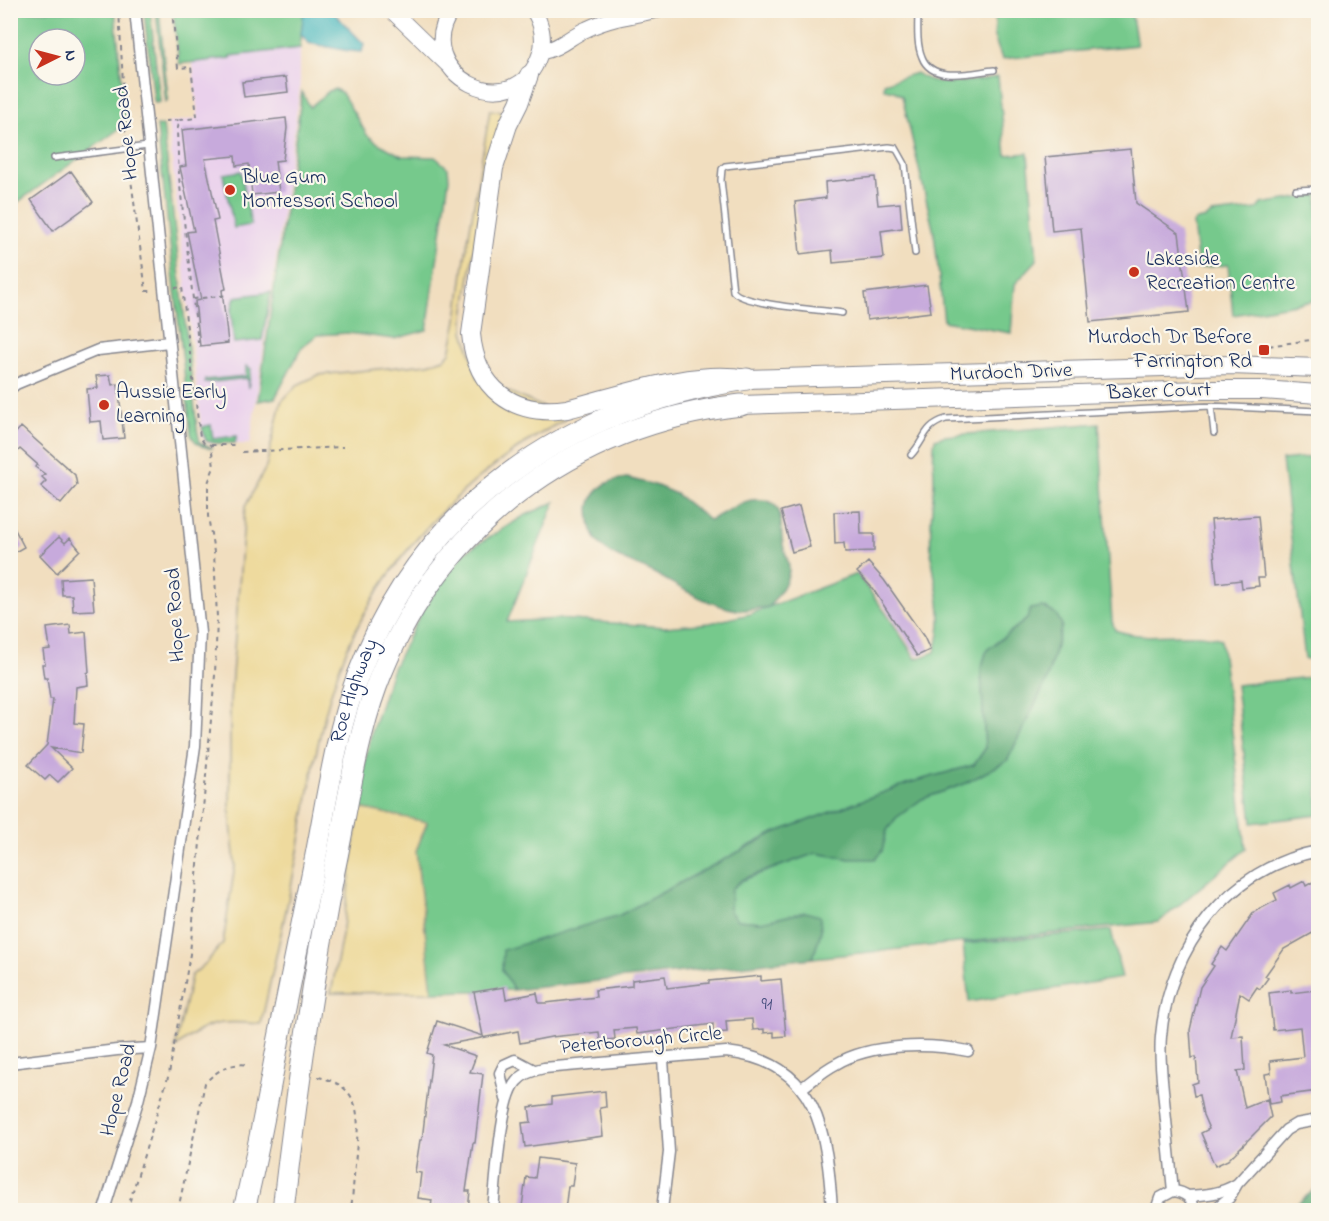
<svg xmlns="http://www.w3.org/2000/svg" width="1329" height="1221" font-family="'Indie Flower',sans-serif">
  <rect width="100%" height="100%" fill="#fbf7ec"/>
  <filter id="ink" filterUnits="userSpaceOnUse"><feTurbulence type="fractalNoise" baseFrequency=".0167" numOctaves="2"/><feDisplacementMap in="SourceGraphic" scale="12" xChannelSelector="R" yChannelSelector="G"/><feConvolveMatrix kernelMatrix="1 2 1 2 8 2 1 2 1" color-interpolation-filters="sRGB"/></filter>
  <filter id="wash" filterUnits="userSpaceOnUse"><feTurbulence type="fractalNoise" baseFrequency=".008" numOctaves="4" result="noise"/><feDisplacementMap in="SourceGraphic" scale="24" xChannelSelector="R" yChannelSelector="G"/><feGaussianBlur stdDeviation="1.35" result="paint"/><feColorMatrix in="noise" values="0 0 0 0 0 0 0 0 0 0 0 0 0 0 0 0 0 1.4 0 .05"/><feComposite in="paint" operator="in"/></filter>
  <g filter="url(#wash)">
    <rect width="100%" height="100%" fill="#f1debf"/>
    <path fill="#ead1ec" d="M300 48V88L250 444H211L205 442 202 436 168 123 198 118 192 59Z"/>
    <path fill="#76c98c" stroke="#487c75" stroke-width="1.5" fill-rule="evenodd" d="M10 11H115L126 124 11 207ZM39 39H75V75H39Z
      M144 11H150L160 102 155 103 154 99Z
      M156 11H159L168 99 166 102Z
      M173 11H304L300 48 231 56V58L179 64Z
      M996 11H1131L1137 45 1002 59 994 37Z
      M916 73C939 90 972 80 998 77L1006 155 1028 153 1037 260 1015 284 1011 333 944 321 934 233 902 96 894 91 884 89V83Z
      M335 89 342 93 367 135 378 143 402 156 435 157 448 168 449 179 427 330 394 339 348 333 317 335 302 347 275 398 258 401 302 92 310 107 329 91Z
      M157 126H163L197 429 200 443 213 448C202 448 195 444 191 434Z
      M241 171 251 225 234 228 223 174Z
      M1318 195V300L1233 315 1228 265 1198 268 1193 223 1197 220 1207 218 1211 214 1257 209 1261 204Z
      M271 292 262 340 234 343 231 312 235 297Z
      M246 366 251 369 248 388 247 378 205 383V380L246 376Z
      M1099 423 1112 621 1115 630C1150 643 1186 628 1221 639L1246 849 1159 922 813 958 821 931 805 912 761 922 737 920 730 912 731 889 743 880 816 853 850 859 882 851 887 830 896 818 922 799 964 784 1007 761 1046 682 1062 625 1056 614 1027 619 987 650 981 669 985 749 974 765 909 783 774 833 620 915 502 970 514 990 432 992 416 851 427 823 359 808 362 777 372 730 393 668 424 607 465 552 524 516 555 502 507 622 559 619 665 627 710 623 750 614 857 574 888 616 916 659 935 652C947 611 935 591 931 551 929 528 933 504 934 481 934 467 932 453 935 439L944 436Z
      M211 425 213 439 237 436 235 443H214L206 441 202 427Z
      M1318 456V658L1305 659 1282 460Z
      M1318 676V815L1252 823 1236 685Z
      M1111 930 1122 978 969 1002 963 944Z"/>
    <path fill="#60ad78" stroke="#3e6e6b" stroke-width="1.5" d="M627 478 655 485 676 494 709 520C728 513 743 496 764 500 771 501 776 505 779 511 782 521 781 533 783 544 784 552 790 562 789 571 787 585 777 596 769 607 759 608 747 611 737 610 705 604 680 587 652 572 627 559 592 555 590 519 589 510 588 504 593 497 602 483 611 480 627 478Z
      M1043 607 1056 614 1062 625 1046 682 1007 761 964 784 922 799 896 818 887 830 882 851 875 859H850L816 853 743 879 731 889 730 912 737 920 761 922 805 912 820 916 821 931 813 958 514 990 502 970 503 950 620 915 774 833 909 783 974 765 985 749 981 669 987 650 1027 619 1030 609Z
      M1318 1187V1210H1289Z"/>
    <path fill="#eeda9e" stroke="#84847e" stroke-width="1.5" d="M490 110 499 111 504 114 478 222 464 317V331L478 378 561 415 564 420C465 474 376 565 338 672 318 728 310 788 299 846 288 905 274 965 261 1024 217 1021 210 1020 175 1048L191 976 206 963 223 943 235 865 230 813V701L245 507 266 467 281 402 297 385 318 375 428 364 444 359 450 353 457 320 464 264Z
      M359 808 427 822 416 851 432 992 331 993 342 935Z"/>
    <path fill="#48b8be" stroke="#32748e" stroke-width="1.5" d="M304 11H332L364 44 362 52 349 51 308 43 301 34Z"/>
    <g id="blocks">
      <path fill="#c7aadc" d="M286 77 288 92 244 97 242 82Z
        M286 118 287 128 283 160 275 161 279 192 252 195 249 164 236 166 235 156 205 159 218 220 213 221 226 289 222 290 228 343 200 346 195 301 201 300 187 232 194 231 180 167 186 166 182 130Z
        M1131 149 1136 203 1179 233 1189 312 1090 322 1081 228 1052 231 1045 157Z
        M71 171 93 202 53 231 31 200Z
        M875 177 878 205 900 203 902 228 881 231 884 258 833 263 832 250 800 254 795 202 826 198 825 182Z
        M927 285 931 312 867 320 864 293Z
        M110 375 112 385 118 384 124 438 103 440 101 421 90 422 87 389 98 388 96 376Z
        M21 427 75 475 77 485 61 504 41 486 46 481 42 477 45 474 35 467 38 465 20 449 10 459V439Z
        M799 506 810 547 792 552 781 511Z
        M860 511 861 534H874V551L845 552 844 543 835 544 834 512Z
        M1258 516 1264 578H1258L1259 586 1242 588 1241 580 1217 583 1211 520Z
        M10 520 24 547 10 555Z
        M59 537 65 543 70 538 80 550 57 573 40 555Z
        M868 562 884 580 924 637 930 650 917 656 873 589 857 572Z
        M91 577 94 610 73 611 72 595H62L61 579Z
        M70 625 71 634 86 632 89 672 87 673 88 685 76 687 74 723 84 724 81 753 51 748 72 768 58 782 50 775 45 780 28 765 47 745 53 699H50L47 678H44L42 664H45L43 650 50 649 47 628Z
        M1318 879V930L1284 949 1265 976 1268 978 1260 989 1257 987 1249 999 1240 993 1231 1037 1243 1036 1245 1070 1237 1071 1245 1108 1267 1099 1271 1117 1228 1160 1215 1166 1201 1133 1209 1129 1203 1115 1199 1095 1194 1096 1192 1084 1198 1082 1196 1057 1192 1058 1190 1030 1200 987 1214 966 1211 964 1222 947 1227 951 1254 912 1277 900 1274 893 1290 885 1291 888 1304 881 1306 886Z
        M665 976 667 988 709 983V981L761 976V981L781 979 786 1036 774 1037V1032L764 1033V1029L753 1030 752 1019 726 1021 727 1032 713 1033V1024L637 1034 636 1028 614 1030 615 1039 600 1041 599 1032 551 1037 520 1043 518 1031 444 1045 476 1056 470 1072 483 1074 475 1143H473L466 1191H470L468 1210H443L431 1208 432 1200 418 1198 421 1173 415 1172 420 1140H422L432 1055 427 1053 437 1021 483 1036 474 992 504 987 506 999 537 993 539 1003H546L596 997 595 990 632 986V980Z
        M1291 990V993L1315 990 1318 1030V1091L1280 1096 1281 1102 1269 1104 1265 1074 1271 1073 1270 1061 1303 1057 1300 1027 1273 1030 1269 993Z
        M605 1091 606 1107 600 1108 603 1136 525 1147 522 1123 531 1122 529 1107 552 1104V1097Z
        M538 1158 575 1163 572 1186H568L565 1210H527L528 1208 522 1207 526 1177 535 1178Z"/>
    </g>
  </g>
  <g filter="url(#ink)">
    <use href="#blocks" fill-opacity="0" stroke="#86868e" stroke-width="1.5"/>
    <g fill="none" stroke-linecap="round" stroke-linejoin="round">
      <g stroke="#86868e" stroke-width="8">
        <path id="lane" d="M918 10C918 25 916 43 922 57 932 84 973 72 994 70
          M54 158 148 146
          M1296 190 1318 189
          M842 313C822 310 743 305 733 291L721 180 722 169 725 166 889 147 896 148 905 164 915 253
          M1211 406 1214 433
          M911 455C926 439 923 426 946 419L1211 406 1318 411"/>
      </g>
      <g stroke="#86868e" stroke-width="13">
        <path id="street" d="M10 389 16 384 98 350 169 342
          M10 612 12 606
          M10 1063 117 1050 151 1048
          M802 1088C813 1080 824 1070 836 1064 871 1043 930 1043 968 1051
          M506 1099 500 1073 504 1065 515 1060 534 1070
          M1173 1191C1170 1161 1167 1130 1164 1100 1162 1079 1159 1057 1161 1036 1169 947 1229 868 1318 851
          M1187 1196C1205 1195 1221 1194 1237 1184
          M104 1210 138 1101 151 1048 195 746 200 633 135 10
          M493 1210C496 1182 500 1101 516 1082 523 1073 534 1070 544 1068L726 1052C819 1062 827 1133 832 1210
          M662 1210 669 1152 663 1059
          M1156 1210 1160 1198 1173 1191C1185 1192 1193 1198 1194 1210
          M1214 1210 1229 1198 1237 1184 1286 1130 1296 1124 1318 1120"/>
      </g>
      <g stroke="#86868e" stroke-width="17">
        <path id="secondary" d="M391 10 448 65
          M452 10C407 73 516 129 540 54 545 40 542 23 533 10
          M541 52C561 48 570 36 587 29 610 18 634 15 659 10"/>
      </g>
      <g stroke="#86868e" stroke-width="20">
        <path id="primary" d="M529 75 519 103 508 125 494 168 471 334C476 388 513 417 567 409 622 395 692 369 747 379L1231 365 1318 368
          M741 405 1202 390H1262L1318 394"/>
      </g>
      <g stroke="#86868e" stroke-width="23">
        <g id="highway">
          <path id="s1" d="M244 1210C258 1153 268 1096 279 1038 291 979 303 919 315 860 327 800 335 736 357 678 422 504 567 407 747 379"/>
          <path d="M283 1210C296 1097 312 983 334 871 347 810 355 745 376 687 435 527 574 424 741 405"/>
        </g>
      </g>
      <path stroke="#86868e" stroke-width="2" stroke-dasharray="4.5 4.5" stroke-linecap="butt" d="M119 10 126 139
        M172 10 178 68 191 67 197 116 196 118 180 120 177 131 179 177 198 343
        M165 121 180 120
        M128 157 146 291H151
        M193 299 228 295
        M1260 347 1318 339
        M211 445H238
        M242 452 343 447
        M318 1077C363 1086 359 1118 356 1154 354 1173 353 1192 351 1210
        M127 1210 169 1074 190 954 215 675 217 618 214 552 208 516V483L214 467 211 445 204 443 200 437 182 287 175 288
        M178 1210 205 1083C217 1070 231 1062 249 1065"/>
      <use href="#lane" stroke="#fff" stroke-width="5"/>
      <use href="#street" stroke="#fff" stroke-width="10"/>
      <use href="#secondary" stroke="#fff" stroke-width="15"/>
      <use href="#primary" stroke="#fff" stroke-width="18"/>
      <use href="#highway" stroke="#fff" stroke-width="21"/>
    </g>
  </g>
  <g fill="#c8321e" stroke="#fbf7ec" stroke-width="2">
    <circle cx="230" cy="190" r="6"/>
    <circle cx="1134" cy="272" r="6"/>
    <rect x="1258" y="344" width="12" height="12" rx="3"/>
    <circle cx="104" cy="405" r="6"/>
  </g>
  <g text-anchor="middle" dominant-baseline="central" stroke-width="4.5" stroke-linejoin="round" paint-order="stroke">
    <g font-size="18" fill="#464e7e">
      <text x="767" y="1005">91</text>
    </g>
    <g font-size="21" fill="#1b2f5e" stroke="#fbf7ec">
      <text transform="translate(127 133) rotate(-96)">Hope Road</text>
      <text transform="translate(1011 373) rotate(-2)">Murdoch Drive</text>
      <text transform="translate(1159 392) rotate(-2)">Baker Court</text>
      <text transform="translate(176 615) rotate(-93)">Hope Road</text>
      <text stroke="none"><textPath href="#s1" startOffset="531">Roe Highway</textPath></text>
      <text transform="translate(641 1041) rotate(-5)">Peterborough Circle</text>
      <text transform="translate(119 1090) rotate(-76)">Hope Road</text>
    </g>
    <g font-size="21" fill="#1b2f5e" stroke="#fbf7ec" text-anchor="start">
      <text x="242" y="178">Blue Gum<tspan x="242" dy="24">Montessori School</tspan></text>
      <text x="1146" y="260">Lakeside<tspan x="1146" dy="24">Recreation Centre</tspan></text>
      <text x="1252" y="338" text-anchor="end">Murdoch Dr Before<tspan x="1252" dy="24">Farrington Rd</tspan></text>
      <text x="116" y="393">Aussie Early<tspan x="116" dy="24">Learning</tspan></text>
    </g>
  </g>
  <rect width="1329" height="1221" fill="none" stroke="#fbf7ec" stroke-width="36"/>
  <g transform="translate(57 57) rotate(84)"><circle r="28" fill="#fbf7ec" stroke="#a1a7b3" stroke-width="1.5"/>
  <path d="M0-4.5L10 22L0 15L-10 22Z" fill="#c8321e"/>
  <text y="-9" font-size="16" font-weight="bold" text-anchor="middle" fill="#1b2f5e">N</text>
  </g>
</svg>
